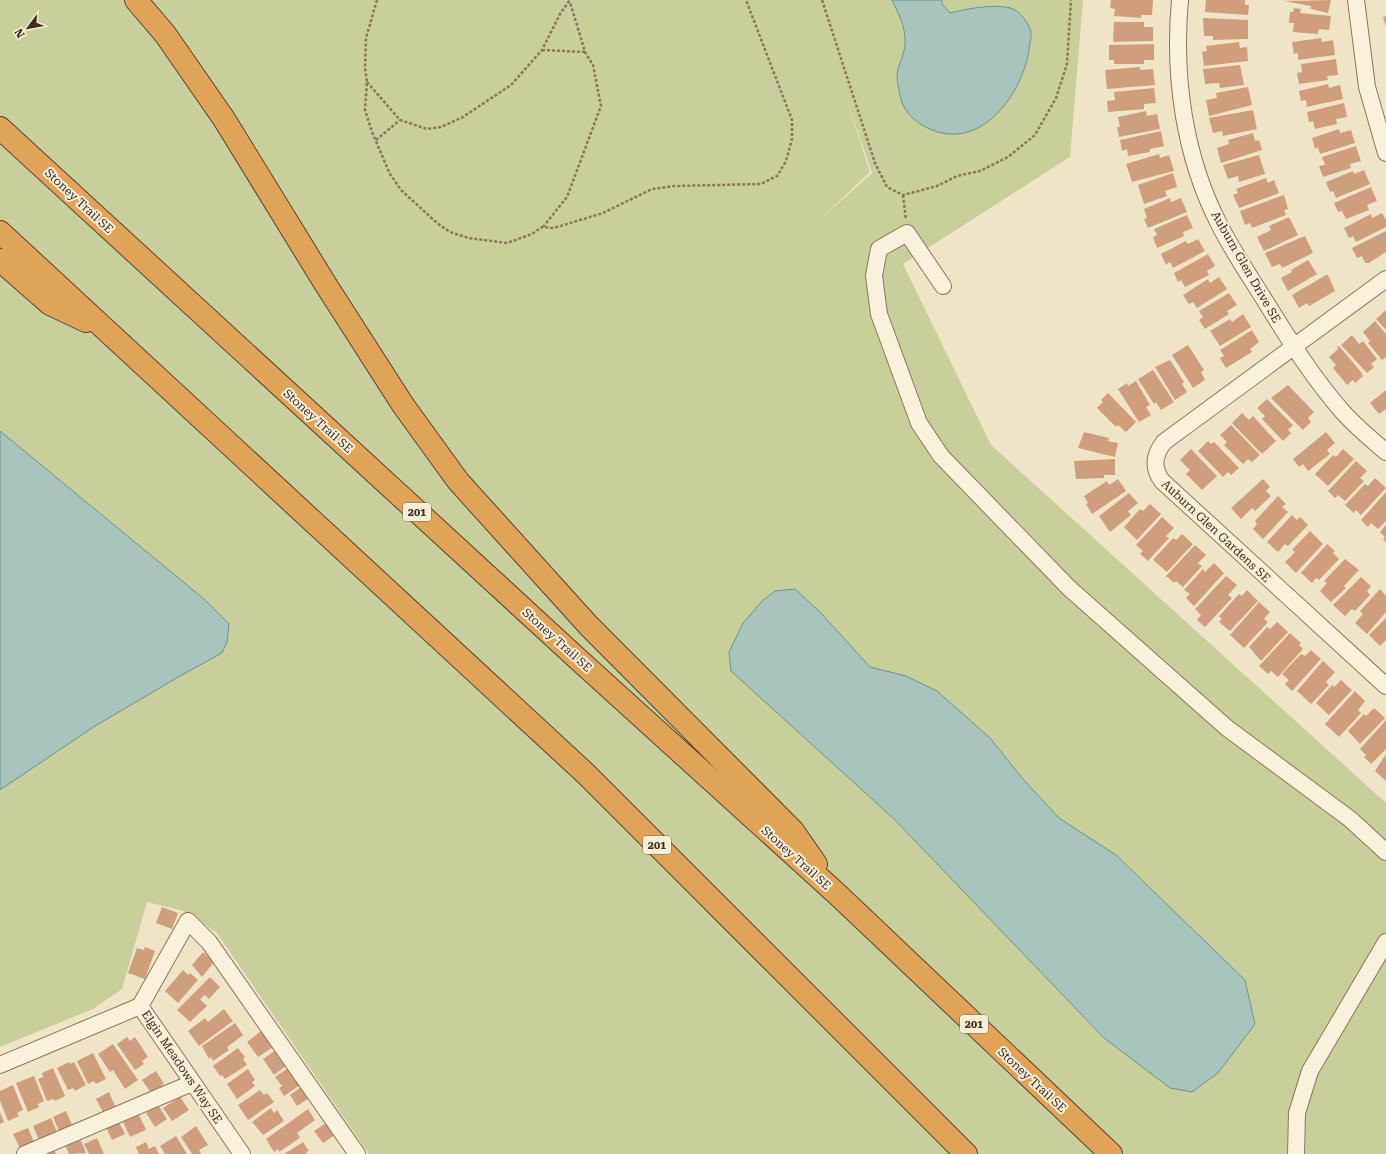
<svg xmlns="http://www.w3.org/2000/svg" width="1386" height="1154" font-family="'Roboto Serif',serif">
  <rect width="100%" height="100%" fill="#f0e4c8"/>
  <path fill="#c9cf9b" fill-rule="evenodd" d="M0 0H1083L1070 157 903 264 991 445 1386 803V1154H369L216 932 183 911 147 902 122 989 93 1009 0 1047ZM846 98 872 173 816 223 870 172Z"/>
  <path fill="#a9c4bc" stroke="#6f938a" d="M892 0H942V4L950 13C965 9 1002 2 1015 10 1022 14 1029 24 1031 32 1032 37 1029 45 1029 50 1022 94 982 150 932 130 921 126 908 116 903 105 900 98 897 82 897 75 898 64 905 54 905 43 906 27 898 13 892 0Z
    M0 431 204 599 229 624 227 642 222 653 180 676 95 726 0 790Z
    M795 589 820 612 870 667 906 676 937 691 990 738 1022 778 1059 818 1116 855 1245 980 1255 1024 1218 1073 1192 1092 1170 1088 1104 1038 894 819 731 671 729 652 743 623 762 601 775 591Z"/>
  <path fill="#cf9f7d" d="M1111 0H1153L1152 15H1141V18L1114 16 1115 9 1110 8Z
    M1206 0H1245V5H1249L1248 15 1205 12Z
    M1331 0 1328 13 1311 9V6L1284 1Z
    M1294 8 1301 9 1300 13 1331 16 1329 30 1319 29 1318 34 1293 32 1294 23H1289L1290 12H1293Z
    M1386 16V27L1383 17Z
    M1203 18 1248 20V39L1213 40V36H1204Z
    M1114 22H1144V27H1153V41L1113 42Z
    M1321 38 1322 42 1333 40 1335 55 1298 60V53L1294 54 1292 42Z
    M1239 42 1240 48 1247 47 1248 61 1204 66 1202 52 1207 51 1206 46Z
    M1154 44V60H1144V64H1114V60H1109V45Z
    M1336 59 1338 75 1327 76 1328 80 1299 84 1297 73 1302 72 1301 64Z
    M1240 65 1244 85 1220 88 1219 83 1205 84 1203 69Z
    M1140 67V70L1153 69 1155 85 1107 89 1105 70Z
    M1328 84 1329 88 1340 85 1343 99 1307 107 1306 100 1301 101 1299 91Z
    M1248 87 1252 105 1209 116 1206 100 1217 98 1216 93Z
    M1154 88 1156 103 1144 104V109L1108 112 1107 101 1115 100 1114 92Z
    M1344 103 1347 117 1336 119 1337 124 1315 129 1313 121 1309 122 1307 112Z
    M1253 110 1257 129 1223 136 1222 131 1213 133 1209 118Z
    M1146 111 1147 116 1157 114 1160 129 1119 137 1117 127H1120L1118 117Z
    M1339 129 1340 133 1351 130 1355 143 1320 154 1318 147 1315 149 1312 138Z
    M1161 131 1164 146 1150 149V152L1128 156 1127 149 1122 151 1120 140Z
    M1253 133 1255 141 1259 140 1262 150 1221 163 1217 148 1229 144 1228 140Z
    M1356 146 1361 161 1350 164 1351 168 1323 177 1319 166 1325 165 1322 157Z
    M1159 154 1160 158 1169 155 1174 171 1132 182 1126 164Z
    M1259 155 1265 174 1239 182 1238 176 1228 179 1223 165Z
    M1364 170 1370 184 1336 198 1333 191 1330 192 1326 182 1353 171 1354 174Z
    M1173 173 1177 187 1165 191 1167 196 1144 204 1138 185Z
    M1266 178 1268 183 1274 180 1279 193 1239 208 1233 195 1238 193 1236 189Z
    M1371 187 1377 201 1367 205 1369 210 1346 219 1342 211 1338 212 1334 203Z
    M1284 195 1288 209 1284 210 1286 215 1252 228 1250 223 1245 225 1240 211Z
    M1170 198 1171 202 1181 198 1187 212 1148 228 1144 219 1147 218 1144 209Z
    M1382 213 1386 220V227L1356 242 1353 236 1349 238 1344 228 1371 214 1372 218Z
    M1187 215 1193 228 1183 232 1184 236 1157 248 1153 237 1157 235 1154 229Z
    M1289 217 1298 235 1264 251 1257 237 1271 230 1269 226Z
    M1386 231V252L1369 263H1365L1362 256 1357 258 1352 248Z
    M1305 236 1313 253 1282 268 1280 264 1272 267 1265 253Z
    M1198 239 1205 251 1173 268 1170 262 1166 265 1161 254 1186 241 1188 244Z
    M1208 254 1215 266 1207 271 1209 275 1185 287 1181 280 1178 282 1174 273Z
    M1308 260 1317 274 1288 291 1281 278 1292 272 1291 270Z
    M1326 275H1328L1335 291 1309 306 1307 303 1299 308 1292 295Z
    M1219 277 1227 289 1197 308 1193 302 1189 304 1183 295 1208 279 1210 283Z
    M1229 293 1237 305 1227 311 1229 314 1205 329 1199 320 1203 317 1199 311Z
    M1386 310V330L1376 319Z
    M1243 314 1251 327 1220 346 1210 331 1230 319 1232 322Z
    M1375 321 1386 334V357L1382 360 1368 343 1370 341 1363 332Z
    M1252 330 1259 342 1250 349 1252 352 1226 368 1220 358 1224 356 1220 350Z
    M1352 335 1359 344 1363 341 1377 359 1371 364 1374 367 1367 373 1341 345Z
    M1188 345 1204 370 1201 372 1205 380 1193 388 1172 355Z
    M1339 346 1361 372 1363 376 1355 383 1353 380 1347 385 1333 368 1336 365 1329 357 1338 349 1337 347Z
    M1170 360 1184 382 1182 384 1187 392 1175 400 1155 367Z
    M1153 370 1174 402 1161 410 1156 402 1154 404 1138 379Z
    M1136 381 1150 405 1146 407 1151 415 1139 422 1118 389 1127 383 1128 386Z
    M1288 385 1314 412 1308 418 1311 422 1303 430 1271 398Z
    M1386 390V409L1379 414 1370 403Z
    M1108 393 1136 422 1126 432 1118 425 1116 427 1097 408 1103 402 1101 400Z
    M1267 399 1293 425 1288 430 1291 433 1283 441 1262 419 1265 416 1257 408Z
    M1242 413 1249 420 1253 416 1276 441 1262 454 1232 423Z
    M1231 425 1260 455 1252 462 1248 459 1243 464 1224 445 1227 442 1220 435Z
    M1084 432 1109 438 1108 441 1118 443 1115 457 1078 448Z
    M1326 432 1335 443 1327 450 1330 454 1308 471 1303 464 1299 467 1293 459Z
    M1208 441 1211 444 1214 442 1239 468 1231 475 1228 472 1223 477 1198 451Z
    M1191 449 1217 476 1202 490 1186 474 1190 470 1180 460Z
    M1343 449 1354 459 1328 486 1315 474 1333 455 1336 457Z
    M1115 459V475H1104V478L1076 479 1074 461Z
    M1356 461 1367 471 1360 478 1364 481 1345 501 1338 495 1335 498 1328 491Z
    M1375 478 1386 488 1361 515 1356 510 1354 513 1345 505 1365 484 1368 486Z
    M1118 479 1126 491 1092 514 1086 504 1088 503 1084 496 1107 481 1109 485Z
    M1263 479 1270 487 1266 491 1271 496 1255 511 1252 508 1241 519 1231 508Z
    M1386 492V521L1378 529 1371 523 1368 527 1361 520Z
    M1129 493 1138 503 1128 511 1131 515 1110 532 1099 516Z
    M1278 496 1286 504 1282 507 1288 512 1263 539 1253 529 1257 524 1255 521Z
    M1150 504 1161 514 1137 540 1124 527 1140 509 1143 511Z
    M1292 515 1297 520 1300 517 1308 525 1288 546 1285 544 1278 552 1267 542Z
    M1162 517 1174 528 1166 536 1169 538 1148 561 1140 554 1143 551 1136 545Z
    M1386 525V542L1383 539 1385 537 1380 532Z
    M1310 531 1323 544 1296 573 1285 562 1295 552 1292 550Z
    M1182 534 1193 544 1167 572 1153 560 1173 538 1176 540Z
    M1327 544 1335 551 1333 553 1339 559 1319 580 1316 578 1312 583 1301 573Z
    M1195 545 1206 555 1198 563 1202 566 1183 587 1176 581 1174 583 1166 576Z
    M1345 559 1359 570 1344 586 1346 588 1331 602 1320 591 1327 583 1324 581Z
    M1214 563 1224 573 1194 606 1186 598 1190 594 1184 590 1203 569 1205 572Z
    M1226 576 1237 585 1228 595 1232 598 1205 627 1197 620 1201 615 1195 609Z
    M1361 577 1371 586 1367 591 1370 595 1355 611 1352 609 1345 616 1333 605Z
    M1380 589 1386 596V612L1367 634 1355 623 1363 614 1360 611Z
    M1247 590 1258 601 1230 631 1219 622 1222 619 1219 616 1239 594 1242 596Z
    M1259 602 1270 612 1264 619 1268 622 1244 648 1230 635Z
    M1386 618V640L1380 646 1369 635Z
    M1277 622 1288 632 1261 661 1249 647 1267 627 1270 629Z
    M1290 633 1301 643 1299 645 1303 649 1278 677 1271 671 1268 674 1259 666Z
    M1311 650 1321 659 1292 691 1285 684 1289 680 1282 674 1301 654 1305 656Z
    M1323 661 1335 672 1326 682 1329 685 1311 704 1297 691Z
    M1341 680 1352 690 1329 715 1316 703 1332 685 1334 687Z
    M1355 691 1365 701 1358 710 1361 713 1339 737 1325 724Z
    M1374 708 1385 718 1360 744 1348 731 1364 714 1366 716Z
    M1386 720V749L1371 764 1364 757 1366 755 1360 749Z
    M1386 754V781L1375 771Z
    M162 907 178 913 172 929 156 923Z
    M145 947 155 951 145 979 128 973 137 948 144 950Z
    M203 952 214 962 202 977 192 965Z
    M183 970 188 975 190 973 198 980 178 1003 165 991Z
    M210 977 220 987 209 999 205 995 200 999 207 1006 190 1022 177 1010Z
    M224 1009 233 1021 199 1046 188 1031 205 1018 208 1022Z
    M235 1023 243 1035 227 1047 229 1050 213 1061 211 1057 209 1059 202 1046Z
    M261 1031 273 1047 258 1057 247 1042Z
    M127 1037 130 1041 135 1037 148 1057 142 1061 144 1064 135 1070 117 1044Z
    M113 1044 138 1080 125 1089 113 1070 110 1072 98 1054Z
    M238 1048 245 1057 243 1059 247 1065 225 1079 222 1075 220 1076 213 1066Z
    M276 1050 287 1065 274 1075 263 1059Z
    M93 1053 106 1079 96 1084 94 1081 88 1084 77 1061Z
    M69 1062 70 1064 74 1062 86 1085 75 1091 73 1088 68 1090 57 1068Z
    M53 1068 65 1096 55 1101 54 1099 47 1101 38 1079 43 1077 42 1073Z
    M288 1068 300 1085 284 1096 279 1088 282 1086 275 1077Z
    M248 1069 255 1080 252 1082 255 1086 237 1099 227 1084Z
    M156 1071 164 1084 151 1093 142 1080Z
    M34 1076 44 1101 38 1104 39 1107 28 1112 16 1083Z
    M13 1085 23 1110 17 1113 19 1116 8 1121 0 1101V1091Z
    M301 1087 309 1098 297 1106 290 1095Z
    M260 1090 264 1095 267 1093 274 1102 248 1120 238 1105Z
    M109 1092 115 1106 103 1112 96 1099Z
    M180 1097 189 1110 172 1121 163 1108Z
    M158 1105 167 1119 155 1127 146 1113Z
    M271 1108 274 1113 277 1110 284 1121 263 1135 252 1122Z
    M308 1109 315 1120 297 1133 300 1137 297 1140 279 1152 278 1149 274 1152 266 1139Z
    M66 1111 72 1125 59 1131 53 1117Z
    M0 1112 4 1122 0 1124Z
    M139 1115 146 1130 130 1137 123 1122Z
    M51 1118 57 1132 39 1140 33 1126Z
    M119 1122 125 1134 112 1140 106 1127Z
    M326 1123 335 1135 323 1143 314 1131Z
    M196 1126 208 1145 199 1150 201 1153 199 1154H192L181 1137Z
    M28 1128 34 1142 20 1148 13 1134Z
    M176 1136 187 1154H165L160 1146Z
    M80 1138 86 1153 69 1154 65 1145Z
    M97 1138 104 1154H89L84 1144Z
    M146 1142 149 1149 155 1146 159 1154H139L136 1147Z
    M303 1142 309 1151 306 1152 307 1154H284Z
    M54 1149 56 1154H43Z"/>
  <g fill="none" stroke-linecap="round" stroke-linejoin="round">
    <g stroke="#8d765c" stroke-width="18">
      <path id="minor" d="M1180 0C1173 76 1184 156 1219 224 1233 252 1251 278 1267 304 1290 341 1313 378 1342 411 1355 426 1371 439 1386 452
        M1356 0 1367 87 1386 153
        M1386 279 1164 442C1154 455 1152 467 1162 481L1386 686
        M943 286 907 233 879 249 874 276 879 314 919 423 941 456 1069 588 1227 728 1350 819 1386 852
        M140 1006 188 921 209 942 357 1154
        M0 1065 140 1006 242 1154
        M25 1154 192 1083
        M1296 1154 1297 1113 1310 1071 1386 942"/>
    </g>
    <g stroke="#5b4430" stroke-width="24">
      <path id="highway" d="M136 0 165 34 224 119 326 285 403 405 458 481 588 625 793 831 816 864
        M0 128 580 661 837 894 1111 1154
        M0 232 586 774 966 1154
        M0 260 50 304 86 321"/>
    </g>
    <path stroke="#8d765c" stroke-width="2.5" stroke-dasharray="3 2" stroke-linecap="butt" d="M377 0 366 38 365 68 367 82 365 110 372 132 390 174 401 190 437 223 450 232 468 238 507 243 532 234 542 227 554 228 603 213 652 189 675 186 761 184 777 176 786 161 792 139V120L746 0
      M822 0 875 163 887 187 903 195 937 186 957 176 980 171 1008 157 1035 135 1056 98 1067 64 1071 0
      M542 50 585 52
      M367 82 400 120 427 129 441 127 463 117 511 85 542 50 560 14 570 0
      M376 140 400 120
      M903 195 906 220
      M543 227 567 197 601 106 593 65 585 52 570 2"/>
    <use href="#minor" stroke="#faf1dc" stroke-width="16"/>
    <use href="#highway" stroke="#e0a458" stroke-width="22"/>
  </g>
  <g text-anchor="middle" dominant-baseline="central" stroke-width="4" stroke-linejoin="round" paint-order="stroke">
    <g fill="#f7eed8" stroke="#756857" stroke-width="1">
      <rect x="403" y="503" width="28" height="18" rx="3"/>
      <rect x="643" y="836" width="28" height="18" rx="3"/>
      <rect x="960" y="1015" width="28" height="18" rx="3"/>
    </g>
    <g font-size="11" font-weight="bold" fill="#3d2e20">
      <text x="417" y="512">201</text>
      <text x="657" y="845">201</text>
      <text x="974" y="1024">201</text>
    </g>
    <g font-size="12" fill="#3d2e20" stroke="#f7eed8">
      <text transform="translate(79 201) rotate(43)">Stoney Trail SE</text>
      <text transform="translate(1246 267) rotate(60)">Auburn Glen Drive SE</text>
      <text transform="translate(318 421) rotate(42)">Stoney Trail SE</text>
      <text transform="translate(1216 531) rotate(43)">Auburn Glen Gardens SE</text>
      <text transform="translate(557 640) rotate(42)">Stoney Trail SE</text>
      <text transform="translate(796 858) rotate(42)">Stoney Trail SE</text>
      <text transform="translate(182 1067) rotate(56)">Elgin Meadows Way SE</text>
      <text transform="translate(1032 1080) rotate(43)">Stoney Trail SE</text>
    </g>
  </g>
  <g transform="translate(28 28) rotate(238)" stroke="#f7eed8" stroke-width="3" paint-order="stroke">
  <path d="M0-3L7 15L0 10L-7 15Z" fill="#3d2e20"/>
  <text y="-6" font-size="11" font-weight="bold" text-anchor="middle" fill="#3d2e20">N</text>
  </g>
</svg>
